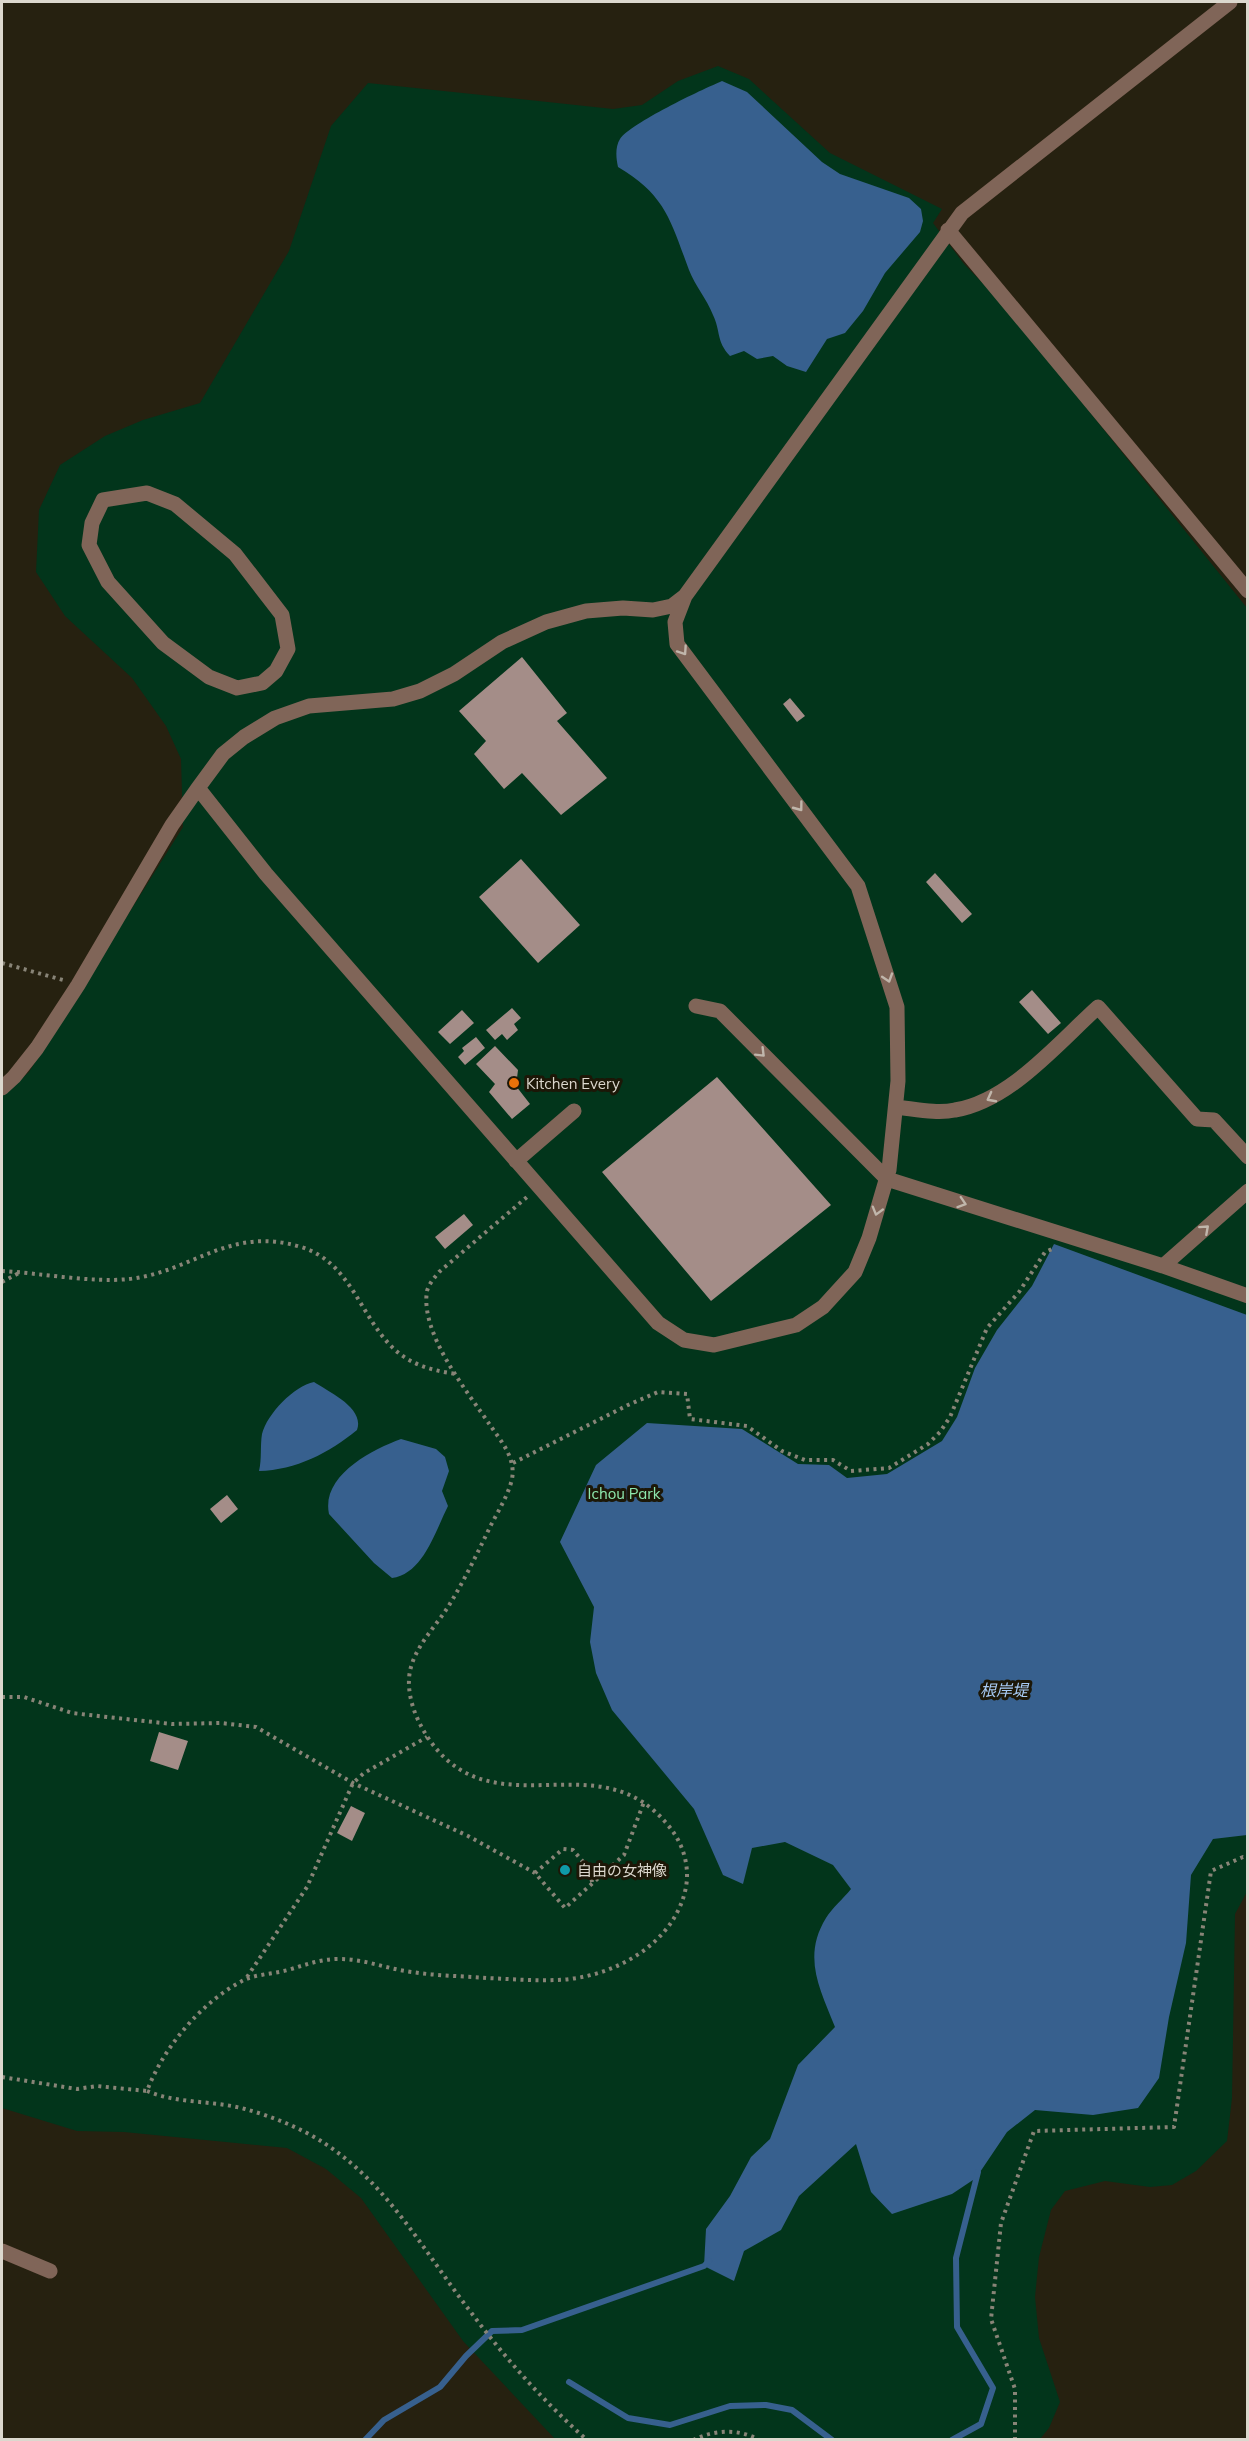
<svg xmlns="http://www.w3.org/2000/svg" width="1249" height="2441" font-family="Mulish,'Noto Sans JP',sans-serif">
  <rect width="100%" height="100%" fill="#262110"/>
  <path fill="#02351b" d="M718 66 749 79 830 153 942 209 933 223 964 264 1003 304 1247 608 1248 1890 1235 1914 1232 2098 1227 2141 1196 2171 1172 2185 1150 2187 1105 2181 1065 2191 1051 2210 1039 2257 1035 2297 1039 2338 1060 2402 1049 2428 1040 2439 556 2440 463 2341 361 2198 326 2169 287 2148 124 2132 77 2131 2 2108V1096L29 1072 183 827 181 759 166 726 132 678 65 616 36 572 39 510 60 465 105 436 143 420 200 403 289 251 331 126 368 83 613 109 642 105 678 81Z"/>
  <path fill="#37608e" d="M722 81 747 92 822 162 840 174 909 198 921 209 923 221 920 232 885 273 863 311 845 333 827 339 806 372 787 366 773 356 757 359 744 351 730 356C716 341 721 332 713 315 707 299 695 286 689 270 671 222 666 195 618 167 616 158 615 147 620 139 631 123 701 90 722 81Z
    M1054 1244 1247 1315V1835L1213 1839 1191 1875 1186 1943 1169 2017 1159 2078 1138 2108 1093 2115 1035 2110 1007 2132 976 2178 952 2194 892 2214 871 2192 856 2144 799 2196 781 2230 744 2251 734 2281 704 2266 706 2229 730 2196 751 2157 770 2139 798 2065 835 2027C820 1989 802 1957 826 1918 832 1908 843 1899 851 1889L833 1865 785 1842 752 1848 743 1884 723 1875 694 1809 612 1710 596 1673 590 1642 594 1607 560 1542 596 1465 647 1423 742 1429 798 1464 829 1465 847 1478 887 1474 942 1441 957 1417 975 1368 997 1330 1032 1286Z
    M314 1382C329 1392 365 1408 357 1430 329 1453 296 1470 259 1471 262 1459 260 1446 262 1434 267 1414 294 1386 314 1382Z
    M401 1439 436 1449 445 1457 449 1471 442 1491 448 1506C435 1532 423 1574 392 1578L374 1563 329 1514C321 1476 371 1450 401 1439Z"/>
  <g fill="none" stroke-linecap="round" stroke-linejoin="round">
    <path stroke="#37608e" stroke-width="6" d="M569 2382 628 2418 670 2425 730 2406 766 2405 792 2410 832 2440
      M365 2440 384 2420 440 2387 466 2356 492 2331 522 2330 704 2266 709 2261
      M952 2440 981 2424 993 2388 957 2327 956 2258 978 2172"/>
  </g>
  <path fill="#a48d88" d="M522 657 567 713 557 721 607 778 561 815 522 773 504 789 474 754 486 741 459 711Z
    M790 698 805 716 797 722 783 704Z
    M521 859 580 925 538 963 479 897Z
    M935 873 972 914 962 923 926 882Z
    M1032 990 1061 1023 1048 1034 1019 1002Z
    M512 1008 521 1018 514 1024 518 1030 507 1040 502 1034 495 1040 486 1030Z
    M462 1010 474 1023 450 1044 438 1032Z
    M476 1037 485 1048 465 1065 458 1057 464 1051 462 1048Z
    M495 1046 518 1070 516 1086 530 1104 512 1119 489 1092 495 1084 476 1064Z
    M717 1077 831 1205 711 1301 602 1172Z
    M464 1214 473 1225 445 1249 435 1237Z
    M227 1495 238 1509 221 1523 210 1509Z
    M159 1732 188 1741 178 1770 150 1761Z
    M351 1806 365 1813 352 1841 337 1833Z"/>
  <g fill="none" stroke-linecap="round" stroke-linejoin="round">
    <path stroke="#888477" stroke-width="4" stroke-dasharray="3 4.5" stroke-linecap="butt" d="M2 963 63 980
      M2 1271C40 1273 92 1283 129 1279 193 1272 229 1225 301 1247 351 1262 360 1317 394 1349 411 1365 434 1371 456 1374
      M2 1282 19 1273
      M513 1463 628 1405 658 1392 687 1394 690 1419 747 1426 782 1451 805 1460H833L851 1471 889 1468 928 1444 940 1432 950 1417 987 1328 1019 1292 1045 1252 1052 1249
      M2 1697H24L72 1713 107 1717 172 1724 221 1723 256 1727 353 1783 468 1836 535 1873
      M592 1882 590 1870 573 1850 563 1849 535 1873 565 1908 624 1855 644 1802
      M247 1977 307 1887 353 1783 364 1773 427 1737
      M2 2077 77 2089 97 2086 147 2091C163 2048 202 2001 244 1980 257 1974 273 1974 288 1970 305 1965 320 1959 339 1959 365 1959 387 1969 412 1972 437 1976 463 1976 487 1978 510 1979 533 1981 555 1980 611 1979 675 1945 686 1887 690 1864 682 1841 667 1824 603 1747 511 1818 446 1759 424 1739 404 1701 410 1671 415 1647 435 1627 448 1607 464 1581 477 1554 490 1527 498 1511 508 1496 512 1479 516 1458 501 1441 490 1425 467 1391 420 1334 427 1291 429 1284 434 1278 439 1272L527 1197
      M147 2091C177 2104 212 2100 245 2109 271 2116 301 2128 324 2143 388 2184 425 2253 470 2311 505 2358 543 2401 587 2440
      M693 2440C714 2430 738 2428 759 2440
      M1015 2440V2389L991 2319 1001 2223 1034 2131 1174 2127 1211 1871 1243 1857 1248 1858"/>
    <path stroke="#806558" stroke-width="15" d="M948 230 1248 591
      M147 493 175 504 235 554 282 615 288 649 276 671 262 683 237 688 209 677 163 643 108 582 89 545 92 523 103 500Z
      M198 788 266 874 658 1323 684 1340 714 1345 796 1325 823 1307 855 1272 869 1238 889 1170 898 1081 897 1007 858 886 677 644 675 622 685 596
      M696 1006 720 1011 887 1179 1163 1266 1248 1296
      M2 1088 14 1077 37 1048 78 985 172 825 198 788 223 754 244 737 275 718 309 706 393 699 420 691 454 674 502 642 546 622 586 611 623 608 653 610 672 606 685 596 962 213 1230 2
      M896 1107C915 1109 937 1114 955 1110 1010 1101 1058 1043 1098 1007L1197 1119 1214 1120 1248 1157
      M516 1161 574 1111
      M1163 1266 1248 1191
      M2 2251 50 2271"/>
  </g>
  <defs><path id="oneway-chevron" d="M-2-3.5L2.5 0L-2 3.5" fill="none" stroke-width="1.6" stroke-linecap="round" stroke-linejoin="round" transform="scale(1.5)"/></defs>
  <g stroke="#c0b6ab">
    <use href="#oneway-chevron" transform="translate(683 651) rotate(56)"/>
    <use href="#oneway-chevron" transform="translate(799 807) rotate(53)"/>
    <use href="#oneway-chevron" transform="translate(888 978) rotate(72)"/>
    <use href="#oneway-chevron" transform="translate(761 1053) rotate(45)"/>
    <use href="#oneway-chevron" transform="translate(991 1098) rotate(152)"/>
    <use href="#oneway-chevron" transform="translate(962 1203) rotate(18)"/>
    <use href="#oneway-chevron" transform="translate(877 1211) rotate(106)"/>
    <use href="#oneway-chevron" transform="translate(1205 1229) rotate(-42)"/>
  </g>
  <circle fill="#e8710a" stroke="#1c1707" stroke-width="2" cx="514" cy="1083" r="6"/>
  <circle fill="#0f9aa8" stroke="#1c1707" stroke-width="2" cx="565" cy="1870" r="6"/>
  <g text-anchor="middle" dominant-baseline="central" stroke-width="6" stroke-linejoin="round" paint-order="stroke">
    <g font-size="15" fill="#dcd8ce" stroke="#1c1707" text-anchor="start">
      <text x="526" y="1083">Kitchen Every</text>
      <text x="577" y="1870">自由の女神像</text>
    </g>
    <g font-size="15" fill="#8ee8ae" stroke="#1c1707">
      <text x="624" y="1493">Ichou Park</text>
    </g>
    <g font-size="16" font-style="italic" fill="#a8ccf6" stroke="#1c1707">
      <text x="1004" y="1690">根岸堤</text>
    </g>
  </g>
  <rect width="1249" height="2441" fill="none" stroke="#dcd8ce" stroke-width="6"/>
</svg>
